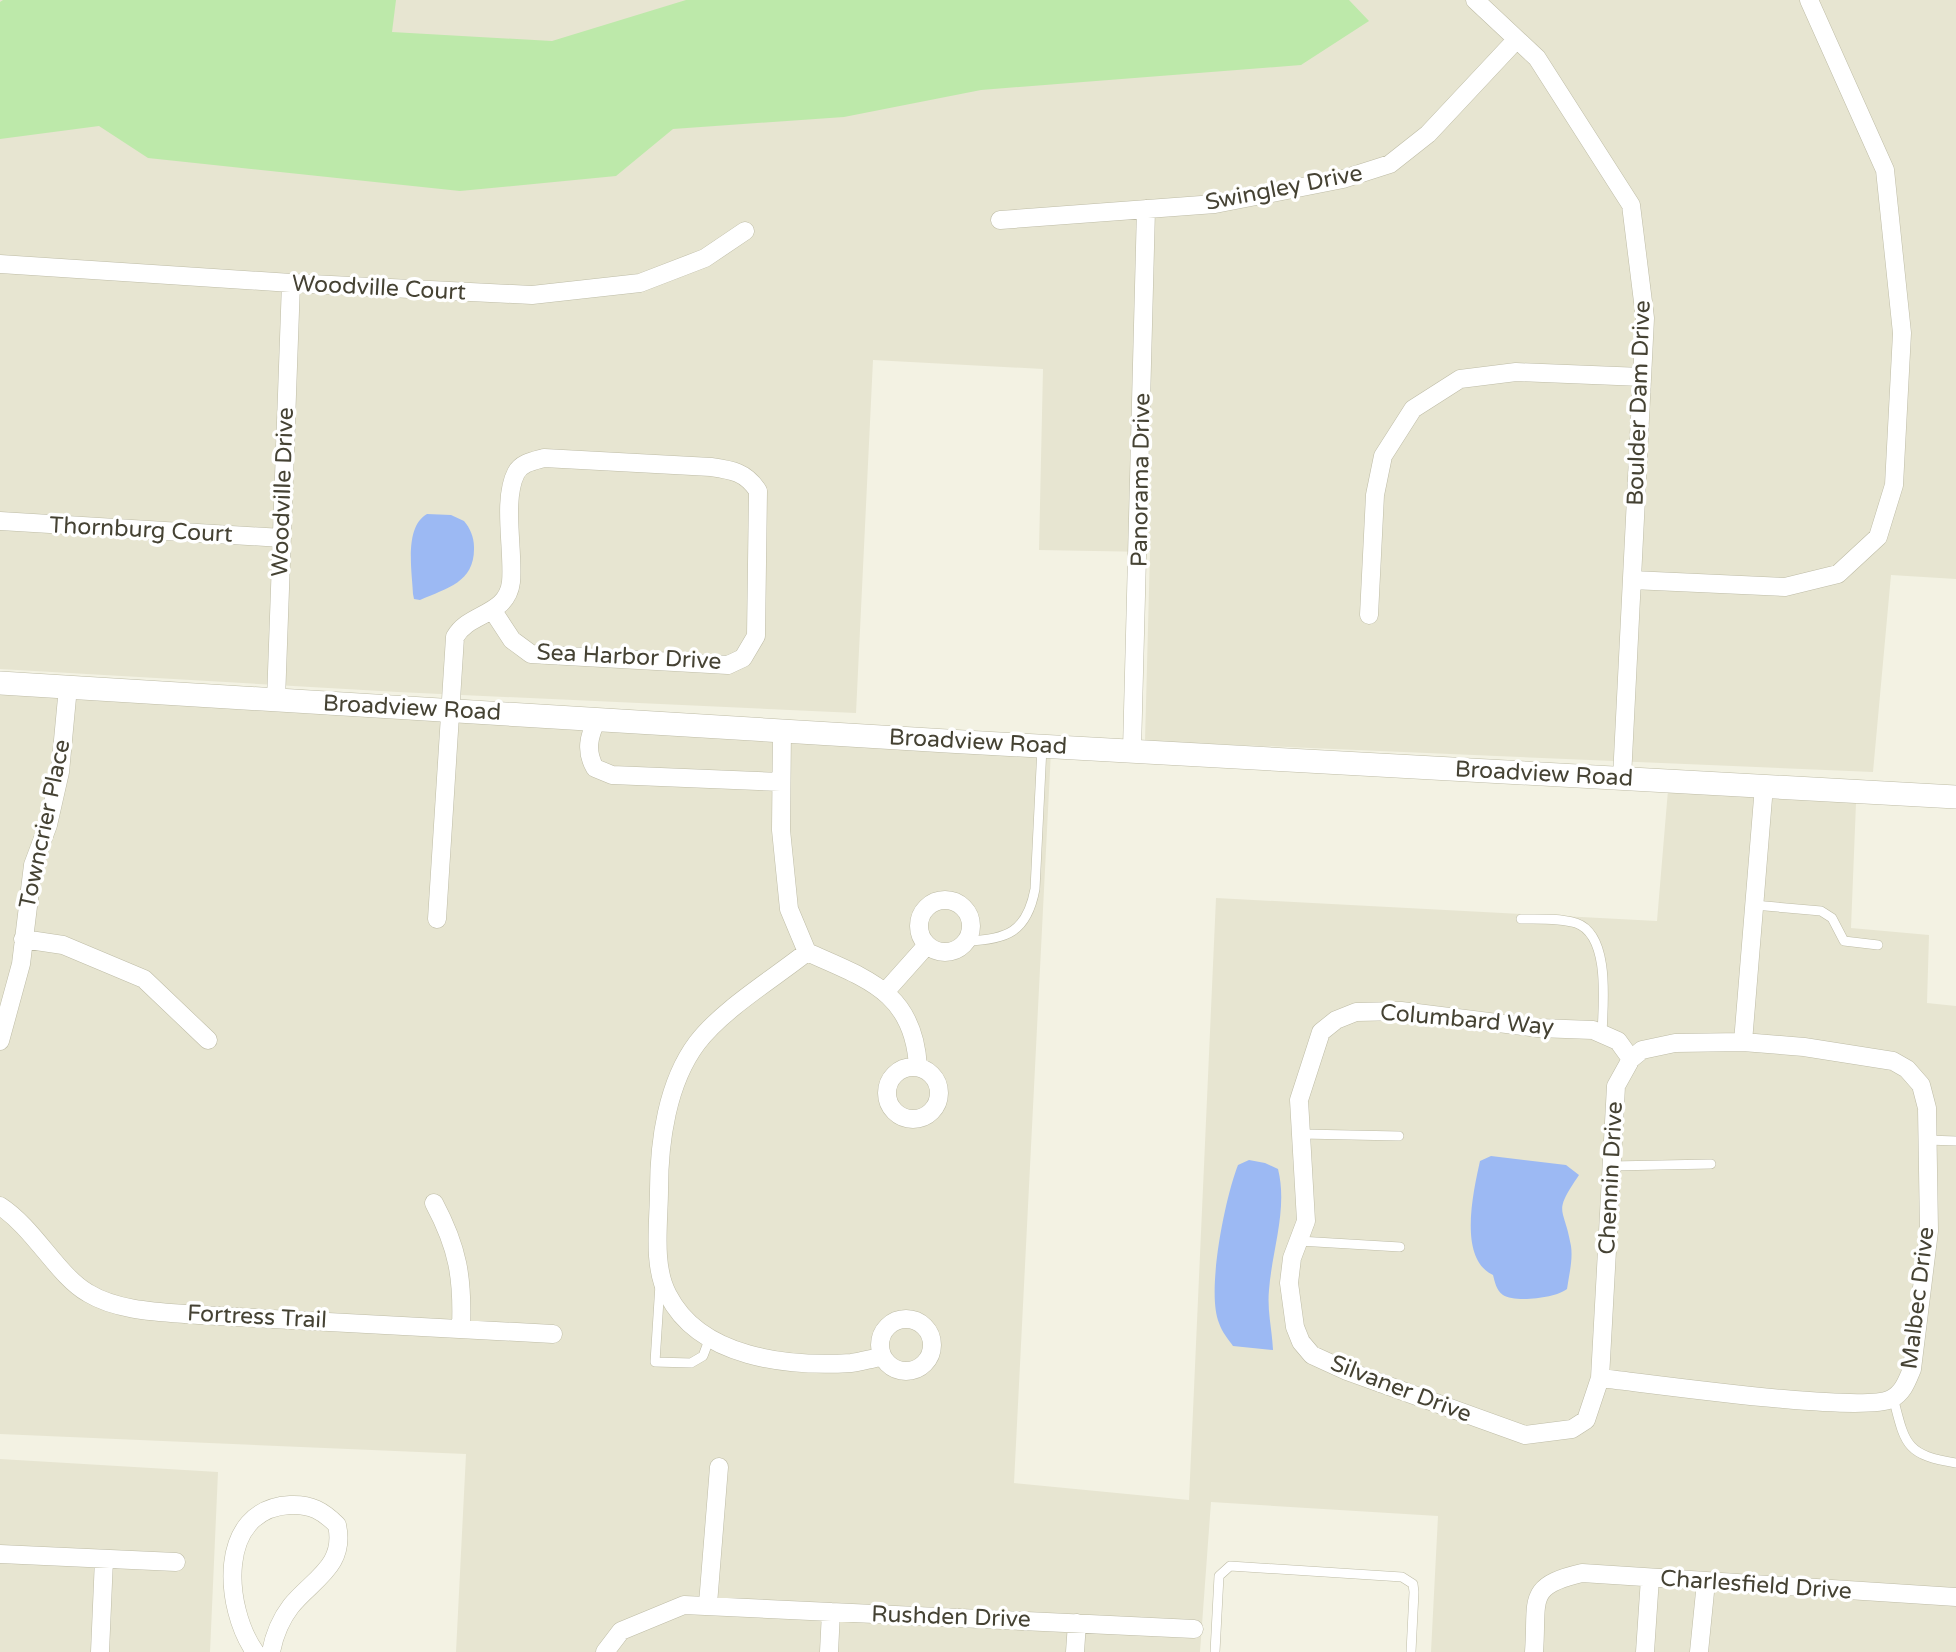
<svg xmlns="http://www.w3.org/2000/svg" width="1956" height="1652" font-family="'Varela Round',sans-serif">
  <rect width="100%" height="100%" fill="#f3f2e3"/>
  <path fill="#e7e5d1" d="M0 0H1956V579L1891 575 1873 772 1145 741 1150 552 1039 550 1043 369 873 360 856 713 398 692 0 669Z
    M0 693 1051 751 1014 1483 1189 1500 1216 898 1657 921 1668 790 1856 803 1851 928 1929 935 1927 1003 1956 1006V1652H1431L1438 1516 1211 1502 1200 1652H456L466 1454 0 1434Z
    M0 1459 218 1472 210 1652H0Z"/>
  <path fill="#bde9aa" d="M3 0H396L392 32 552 41 686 0H1349L1369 21 1301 65 981 90 844 117 673 129 616 176 460 191 148 158 99 126 0 139V2Z"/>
  <path fill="#9cb9f3" d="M427 514 451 515 464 521C470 528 474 537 474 547 475 582 448 588 420 600L414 599 413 594C412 571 404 527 427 514Z
    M1491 1156 1566 1165 1579 1175C1552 1215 1564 1205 1571 1246 1573 1260 1569 1275 1567 1289 1556 1298 1515 1303 1503 1295 1496 1290 1495 1282 1493 1275 1458 1259 1473 1193 1480 1161Z
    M1249 1160 1265 1163 1278 1169C1288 1209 1272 1250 1269 1290 1267 1311 1272 1329 1273 1350L1233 1346C1228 1339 1222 1332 1219 1323 1206 1292 1225 1198 1238 1165Z"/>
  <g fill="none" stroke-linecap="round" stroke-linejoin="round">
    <g stroke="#bebca6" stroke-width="10">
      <path id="service" d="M1754 905 1821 911 1832 918 1844 941 1878 945
        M1521 919C1539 919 1559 918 1576 923 1611 935 1603 1005 1602 1034
        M966 941C1007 940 1027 932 1035 889L1042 747
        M1302 1134 1399 1136
        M1927 1140 1956 1141
        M1612 1166 1711 1164
        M1299 1241 1400 1247
        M660 1284 655 1362 691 1363 703 1356 709 1340
        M1893 1397C1905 1444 1905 1455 1956 1463
        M1215 1652 1219 1576 1230 1566 1402 1577 1413 1584 1414 1592 1411 1652"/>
    </g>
    <g stroke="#bebca6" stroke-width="19">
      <path id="minor" d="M1475 0 1537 58 1631 205 1645 318 1622 778
        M1000 220 1215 204 1343 179 1390 164 1428 134 1516 40
        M0 264 291 283 532 295 640 283 705 258 745 231
        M0 521 282 538
        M1632 580 1785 587 1838 574 1878 537 1894 485 1902 333 1885 170 1809 0
        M1369 615 1375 495 1383 456 1413 409 1460 379 1516 372 1642 377
        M276 700 291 283
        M597 719C589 736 585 751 595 768L612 775 781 782
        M782 730 781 830 789 909 807 952C867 979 914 992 918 1067
        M1132 750 1146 209
        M919 926a26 26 0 1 1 52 0a26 26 0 1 1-52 0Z
        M437 919 455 637C469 612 507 616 511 582 514 552 502 500 516 473 521 463 533 461 544 458L711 467C732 470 746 472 758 491L756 636 743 658 728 665 531 654 512 640 493 611
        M23 939 63 945 144 979 208 1040
        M807 952C773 979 723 1009 697 1043 667 1083 659 1142 659 1190 659 1222 652 1266 668 1295 700 1358 788 1367 851 1363 862 1362 872 1358 882 1357
        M886 991 927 945
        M0 1041 21 964 33 865 48 825 60 772 68 687
        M1743 1042 1764 786
        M887 1093a26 26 0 1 1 52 0a26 26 0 1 1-52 0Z
        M434 1203C458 1248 463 1278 461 1328
        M0 1206C34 1228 58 1276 88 1293 119 1312 164 1312 199 1315L553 1334
        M880 1345a26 26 0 1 1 52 0a26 26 0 1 1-52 0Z
        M1600 1378C1646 1383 1861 1414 1891 1399 1903 1393 1907 1381 1912 1369L1929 1231 1927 1108 1921 1085 1907 1069 1893 1061 1804 1047 1743 1042 1675 1043 1642 1050 1631 1059 1616 1086 1600 1378 1586 1420 1572 1429 1525 1435 1347 1371 1312 1355 1301 1342 1295 1327 1289 1283 1292 1258 1306 1221 1299 1100 1321 1032 1336 1020 1356 1012 1401 1011 1538 1028 1593 1030 1618 1041 1631 1059
        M0 1554 176 1562
        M708 1604 719 1467
        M100 1652 104 1559
        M255 1652C224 1608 216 1509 290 1505 311 1504 323 1511 337 1525 346 1566 313 1579 291 1606 281 1619 274 1636 271 1652
        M605 1652 621 1631 684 1605 1194 1629
        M829 1652 831 1612
        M1075 1652 1077 1623
        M1534 1652C1538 1600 1525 1586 1582 1573L1956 1597
        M1645 1652 1650 1578
        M1699 1652 1706 1582"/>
    </g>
    <g stroke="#bebca6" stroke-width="24">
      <path id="tertiary" d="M0 683 947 741 1956 797"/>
    </g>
    <use href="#service" stroke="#fff" stroke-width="9"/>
    <use href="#minor" stroke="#fff" stroke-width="18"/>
    <use href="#tertiary" stroke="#fff" stroke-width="23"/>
  </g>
  <g text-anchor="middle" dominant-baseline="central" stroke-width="7" stroke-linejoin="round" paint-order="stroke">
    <g font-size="23" fill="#454233" stroke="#fff">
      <text transform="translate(1284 188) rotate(-11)">Swingley Drive</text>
      <text transform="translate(379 288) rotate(3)">Woodville Court</text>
      <text transform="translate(1639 403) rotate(-88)">Boulder Dam Drive</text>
      <text transform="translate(1141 480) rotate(-89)">Panorama Drive</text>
      <text transform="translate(283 492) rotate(-88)">Woodville Drive</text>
      <text transform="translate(141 530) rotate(3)">Thornburg Court</text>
      <text transform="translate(629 657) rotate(3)">Sea Harbor Drive</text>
      <text transform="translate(412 708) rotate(3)">Broadview Road</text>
      <text transform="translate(978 742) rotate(3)">Broadview Road</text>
      <text transform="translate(1544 774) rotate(3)">Broadview Road</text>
      <text transform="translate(45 824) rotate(-78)">Towncrier Place</text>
      <text transform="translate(1467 1020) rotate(5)">Columbard Way</text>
      <text transform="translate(1611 1178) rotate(-87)">Chennin Drive</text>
      <text transform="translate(1918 1298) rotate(-83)">Malbec Drive</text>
      <text transform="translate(257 1317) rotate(3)">Fortress Trail</text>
      <text transform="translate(1401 1389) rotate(21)">Silvaner Drive</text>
      <text transform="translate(1756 1585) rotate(4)">Charlesfield Drive</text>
      <text transform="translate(951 1617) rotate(2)">Rushden Drive</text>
    </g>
  </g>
</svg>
